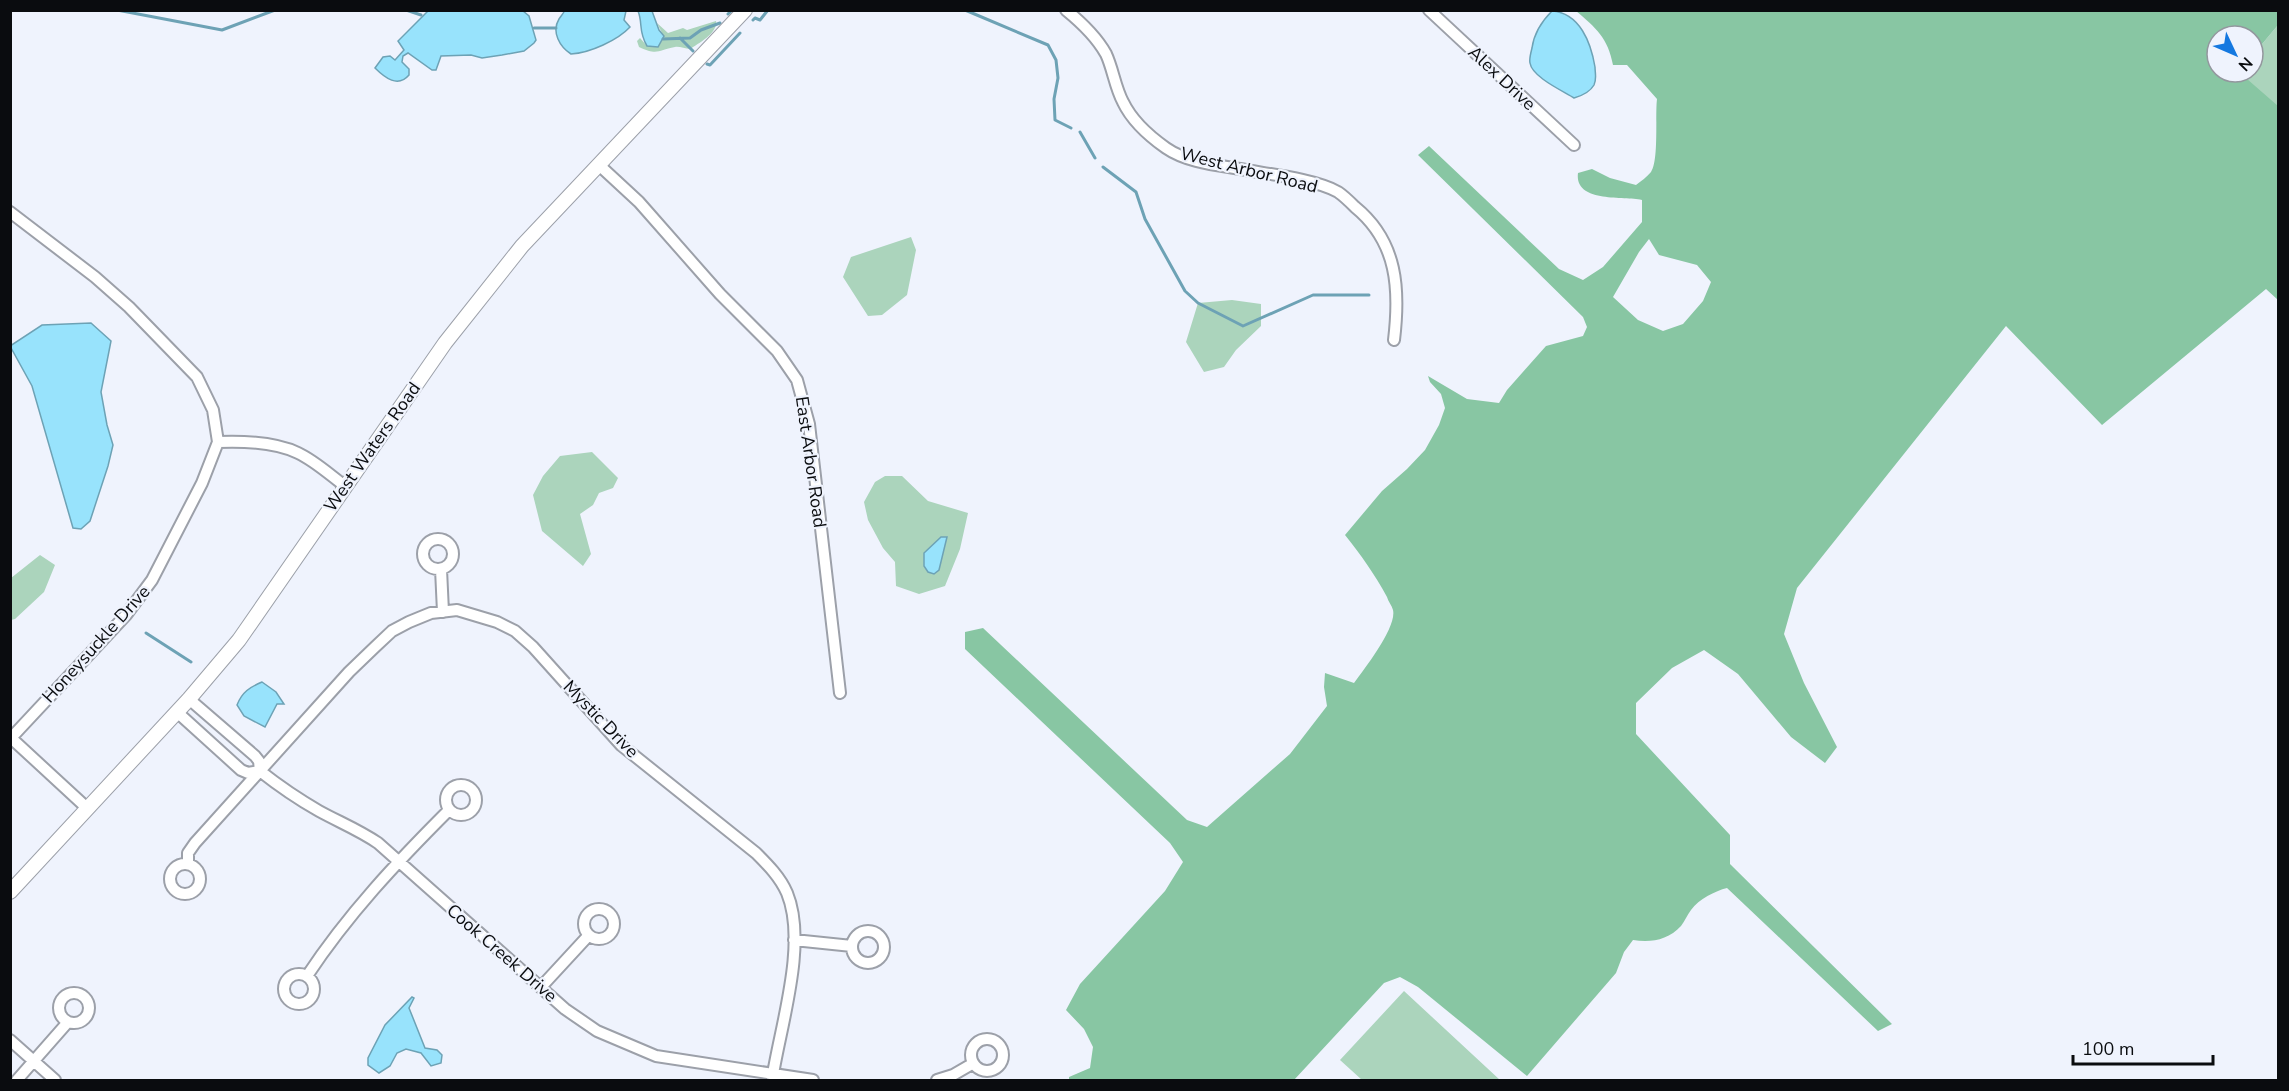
<svg xmlns="http://www.w3.org/2000/svg" width="2289" height="1091" font-family="'Nunito Sans',sans-serif">
  <rect width="100%" height="100%" fill="#eff3fd"/>
  <path fill="#abd4bc" d="M716 21C718 33 699 43 690 49 685 49 679 46 675 47 658 50 658 56 639 47L637 41 640 38 647 46 658 47 664 37 657 23 668 33 683 28 687 30Z
    M2278 25V108L2239 73 2253 72V55Z
    M911 237 916 250 907 295 882 315 868 316 843 277 851 257Z
    M1232 300 1261 304V326L1236 350 1224 367 1204 372 1186 342 1198 303Z
    M592 452 618 478 613 488 599 493 593 505 580 514 591 554 583 566 542 531 533 495 543 476 560 456Z
    M885 476H902L928 501 968 513 960 549 945 586 919 594 896 586 895 562 883 548 868 520 864 502 875 482Z
    M40 555 55 565 44 592 15 619 11 620V578Z
    M1404 991 1500 1080H1362L1340 1060Z"/>
  <path fill="#88c6a3" fill-rule="evenodd" d="M1576 11H2278V25L2253 55V36H2217V72H2239L2278 106V300L2266 289 2102 425 2006 326 1797 588 1784 634 1804 683 1837 747 1825 763 1791 737 1738 674 1704 650 1672 668 1636 703V734L1730 835V864L1892 1024 1878 1031 1727 888C1715 891 1699 899 1691 910 1687 915 1685 921 1681 926 1668 940 1651 943 1633 940L1624 952 1616 973 1527 1076 1418 987 1400 977 1384 983 1294 1080H1069V1077L1090 1068 1093 1047 1084 1029 1066 1010 1080 984 1165 891 1183 862 1170 843 965 649V632L983 628 1187 820 1207 827 1290 754 1327 706 1324 687 1325 673 1354 683C1365 668 1397 627 1393 610 1392 606 1388 601 1387 597 1375 575 1361 555 1345 535L1382 491 1407 469 1425 450 1439 425 1445 408 1441 394 1430 382 1428 376 1467 399 1499 403 1507 390 1546 346 1583 336 1587 327 1583 317 1418 155 1429 146 1559 269 1583 280 1603 267 1642 222V200C1623 196 1574 203 1578 173L1592 169 1610 178 1636 185C1641 181 1647 177 1651 172 1659 161 1655 115 1657 99L1627 65H1613C1608 38 1596 28 1576 11ZM1649 239 1659 255 1697 265 1711 282 1703 301 1683 324 1663 331 1638 320 1613 297 1639 252Z"/>
  <path fill="#98e3fc" stroke="#6da2b5" stroke-width="1.5" d="M565 10 626 11 624 20 630 27C618 40 590 53 571 54 560 47 551 32 559 19 561 16 563 14 565 10Z
    M428 11H523L529 16 536 40 534 43 524 51 502 55 482 58 471 55 441 56 436 70H432L408 53 403 56 402 62 409 69V75C398 88 385 78 375 68L383 57 390 56 395 60 404 50 398 41Z
    M638 11H652L659 30 664 36 658 47 647 46C638 31 643 23 638 11Z
    M1552 11C1580 13 1591 43 1595 67 1595 73 1597 79 1594 85 1590 92 1581 96 1574 98 1563 91 1532 77 1530 63 1529 59 1531 52 1532 48 1534 33 1541 22 1552 11Z
    M91 323 111 341 101 392 107 425 113 445 108 466 90 521 81 529 73 528 32 386 10 346 42 325Z
    M941 537H947L939 570 934 574 928 572 924 566V553Z
    M262 682 276 692 284 704H277L265 727 244 716 237 705C242 692 250 687 262 682Z
    M412 997 414 998 409 1008 425 1048 437 1050 442 1055 441 1063 431 1066 421 1053 406 1049 397 1053 390 1066 379 1073 368 1065V1058L385 1025Z"/>
  <g fill="none" stroke-linecap="round" stroke-linejoin="round">
    <path stroke="#6da2b5" stroke-width="3" d="M117 10 222 30 275 10
      M406 10 421 15
      M965 10 1048 45 1056 60 1058 78 1054 99 1055 120 1071 128
      M728 14 732 10
      M753 20 755 18 760 20 768 10
      M534 28H556
      M680 38 693 51
      M663 39 690 38 701 30 720 23
      M707 64 710 65 740 33
      M1080 132 1095 158
      M1103 167 1136 192 1145 219 1185 291 1198 303 1243 326 1313 295H1369
      M146 633 191 662"/>
    <g stroke="#9ca0a9" stroke-width="14">
      <path id="minor" d="M1066 10C1082 23 1096 36 1106 54 1113 69 1115 87 1123 102 1132 121 1149 136 1166 148 1186 162 1216 165 1240 169 1267 174 1315 179 1338 192 1344 196 1350 202 1355 207 1398 242 1400 290 1394 340
        M1429 10 1574 145
        M599 165 639 202 720 294 777 351 797 380 809 424 840 693
        M10 212 95 277 129 307 197 377 213 410 218 442 202 483 152 580 126 615 11 738
        M218 442C243 441 275 442 298 453 315 461 330 475 345 486
        M423 554a15 15 0 1 1 30 0a15 15 0 1 1-30 0Z
        M441 569 443 612
        M189 699 255 756 259 761 260 771C279 786 298 799 319 811 339 822 359 830 378 843L565 1009 597 1031 656 1056 813 1080
        M177 712 241 770 248 773 259 771
        M10 737 87 808
        M446 800a15 15 0 1 1 30 0a15 15 0 1 1-30 0Z
        M188 864V853L195 843 349 672 375 647 392 631 409 622 431 613 457 610 497 622 515 631 533 647 621 745 756 853C768 865 780 877 787 893 808 944 780 1027 772 1080
        M170 879a15 15 0 1 1 30 0a15 15 0 1 1-30 0Z
        M584 924a15 15 0 1 1 30 0a15 15 0 1 1-30 0Z
        M852 947a16 16 0 1 1 32 0a16 16 0 1 1-32 0Z
        M794 940 852 946
        M284 989a15 15 0 1 1 30 0a15 15 0 1 1-30 0Z
        M307 976C348 914 397 862 449 810
        M541 987 589 935
        M59 1008a15 15 0 1 1 30 0a15 15 0 1 1-30 0Z
        M971 1055a16 16 0 1 1 32 0a16 16 0 1 1-32 0Z
        M10 1040 55 1080
        M17 1080 68 1022
        M937 1080 953 1075 972 1064"/>
    </g>
    <g stroke="#9ca0a9" stroke-width="16">
      <path id="tertiary" d="M10 892 189 699 239 640 445 343 522 246 745 10"/>
    </g>
    <use href="#minor" stroke="#fff" stroke-width="10"/>
    <use href="#tertiary" stroke="#fff" stroke-width="14"/>
  </g>
  <g text-anchor="middle" dominant-baseline="central" stroke-width="4.5" stroke-linejoin="round" paint-order="stroke">
    <g font-size="18" fill="#0a0c0f" stroke="#eff3fd">
      <text transform="translate(1502 78) rotate(43)">Alex Drive</text>
      <text transform="translate(1249 170) rotate(14)">West Arbor Road</text>
      <text transform="translate(372 447) rotate(-55)">West Waters Road</text>
      <text transform="translate(811 462) rotate(82)">East Arbor Road</text>
      <text transform="translate(96 644) rotate(-48)">Honeysuckle Drive</text>
      <text transform="translate(601 719) rotate(46)">Mystic Drive</text>
      <text transform="translate(502 953) rotate(41)">Cook Creek Drive</text>
    </g>
  </g>
  <rect width="2289" height="1091" fill="none" stroke="#0a0c0f" stroke-width="24"/>
  <g transform="translate(2235 54) rotate(134)"><circle r="28" fill="#eff3fd" stroke="#93979e" stroke-width="1.5"/>
  <path d="M0-4.5L10 22L0 15L-10 22Z" fill="#1478e0"/>
  <text y="-9" font-size="16" font-weight="bold" text-anchor="middle" fill="#0a0c0f">N</text>
  </g>
  <path d="M2073 1055v9h140v-9" fill="none" stroke="#0a0c0f" stroke-width="3"/>
  <text x="2082" y="1055" font-size="18" fill="#0a0c0f" stroke="#eff3fd" stroke-width="4.5" paint-order="stroke">100 m</text>
</svg>
